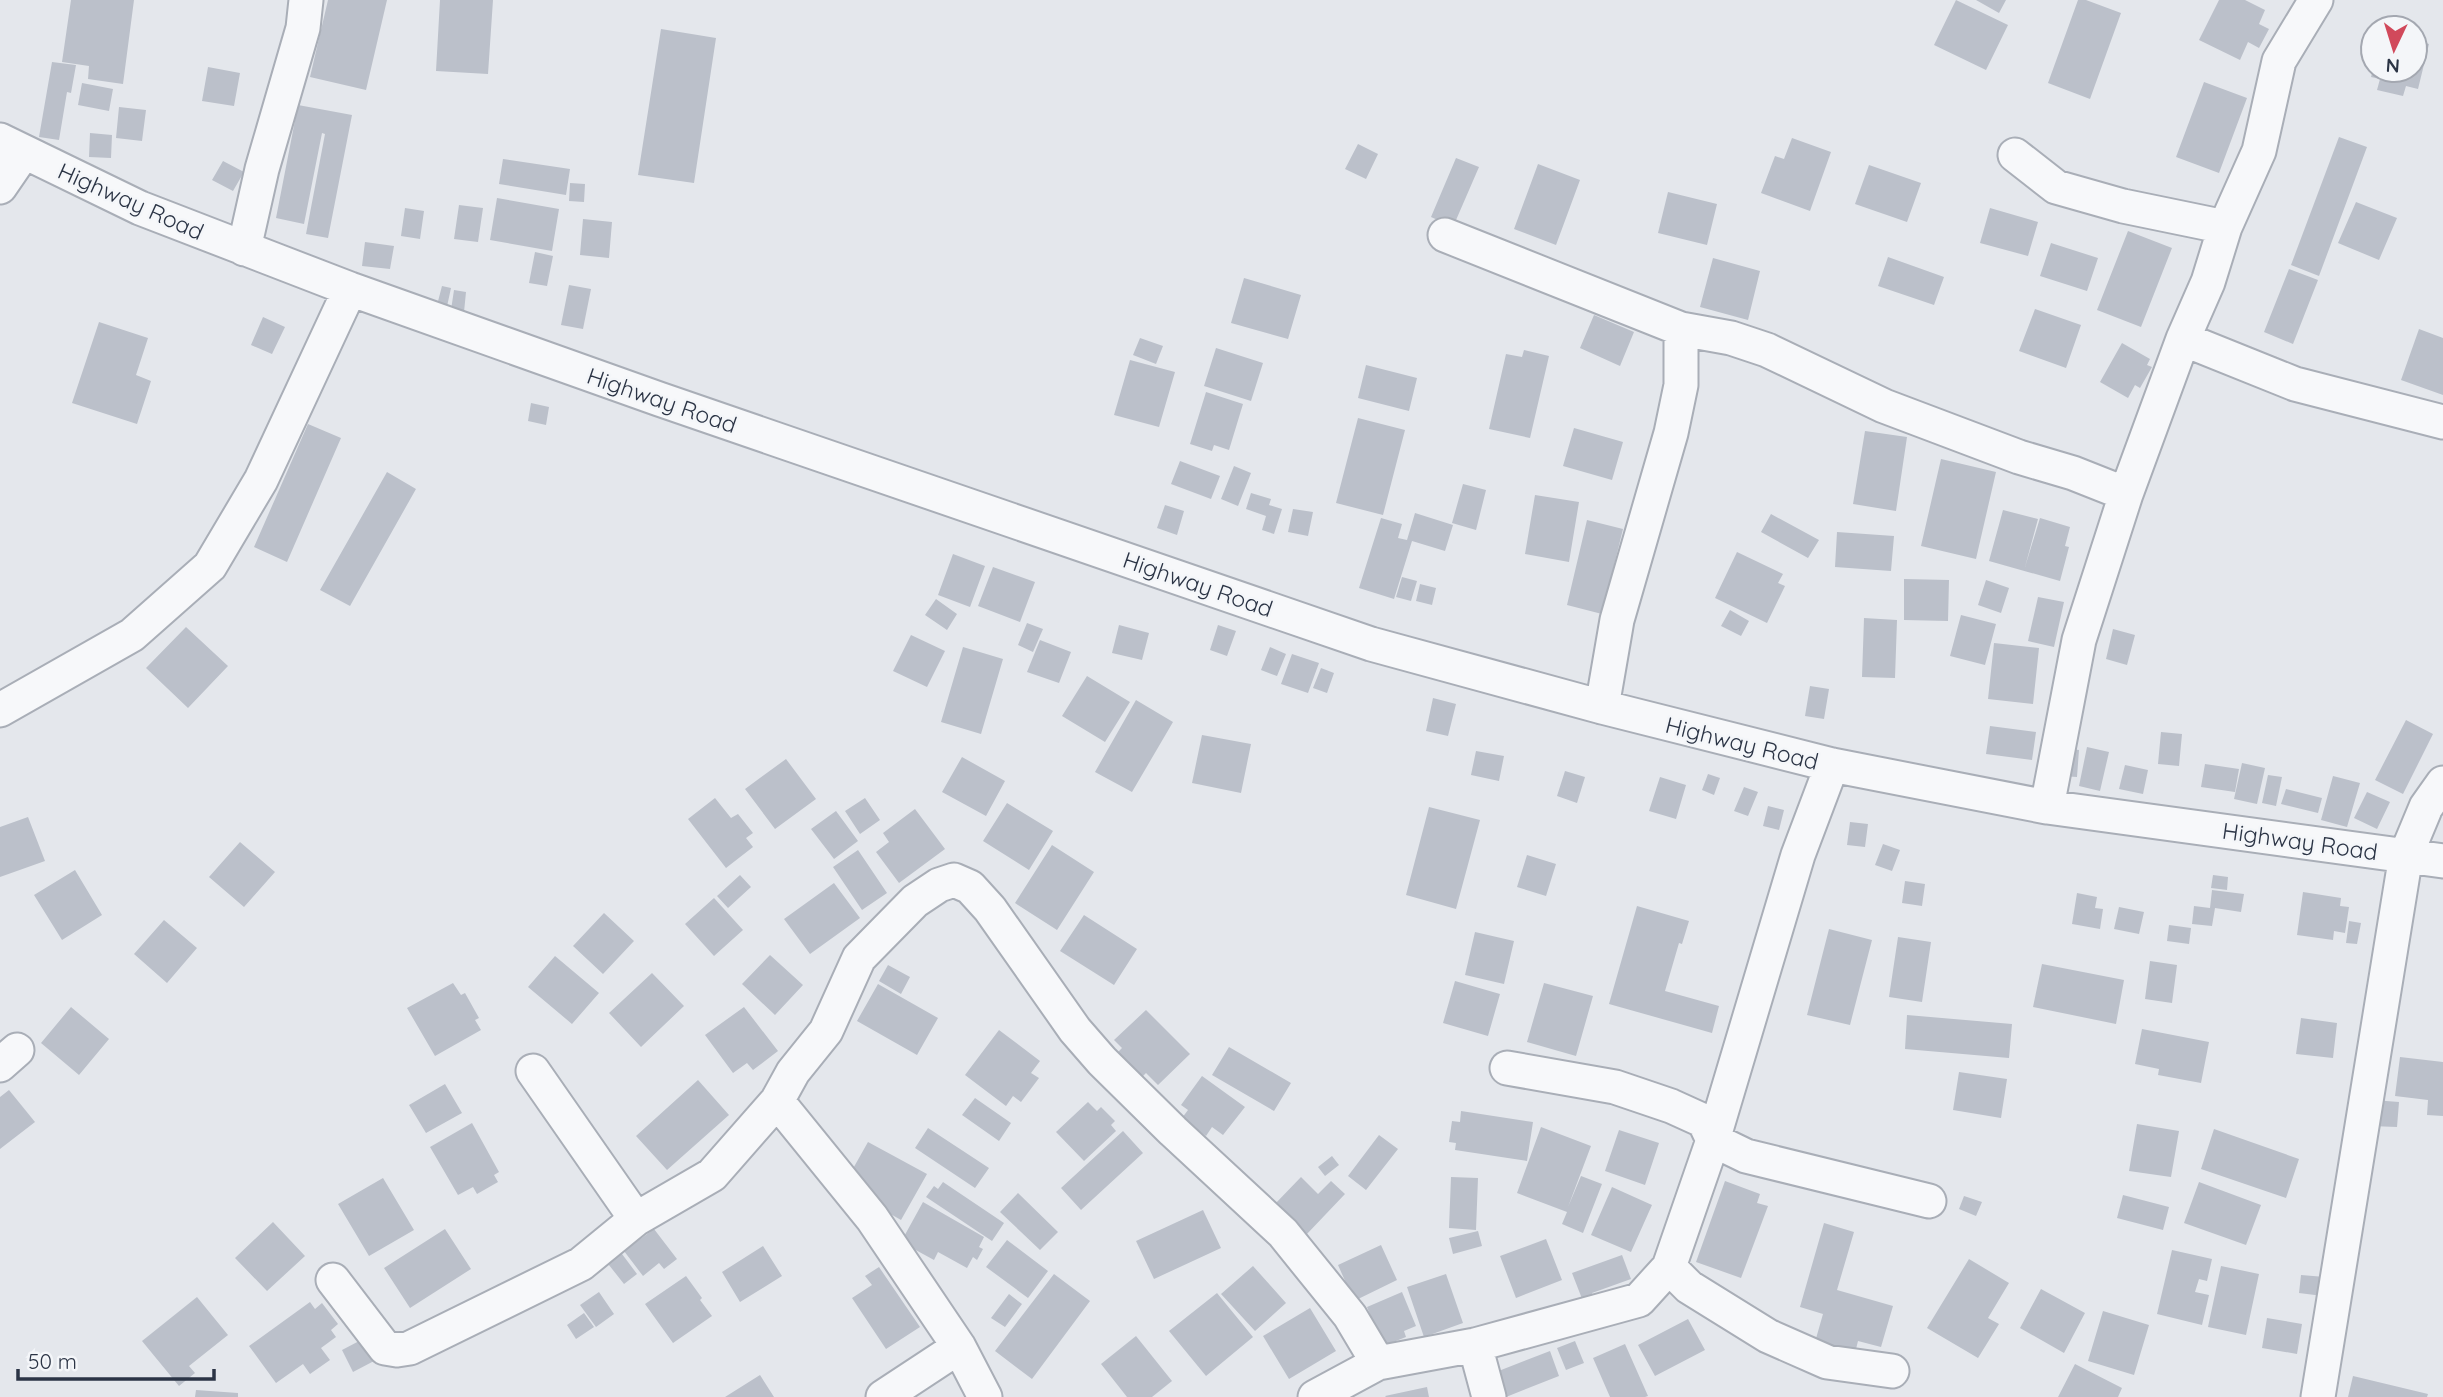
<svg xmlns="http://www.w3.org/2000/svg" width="2443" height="1397" font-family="Quicksand,sans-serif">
  <rect width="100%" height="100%" fill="#e4e7ec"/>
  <path fill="#bbc0ca" d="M71 0H134L123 84 88 79 89 66 62 62Z
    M328 0H387L366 90 310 77Z
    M440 0H493L488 74 436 71Z
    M1956 0 2008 25 1986 70 1934 45Z
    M1976 0H2006L1999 13Z
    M2078 0H2086L2121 13 2090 99 2048 83Z
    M2219 0H2245L2265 10 2259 24 2269 29 2259 48 2248 42 2240 60 2199 40Z
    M661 29 716 38 694 183 638 175Z
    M2415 40 2429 44 2418 89 2406 86 2403 96 2377 90 2380 79 2371 77 2373 70H2415Z
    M52 62 76 65 71 93 67 92 59 140 39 137Z
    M208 67 240 73 234 106 202 101Z
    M2204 82 2247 98 2219 173 2176 157Z
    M82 83 113 89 109 111 78 105Z
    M298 105 352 115 328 238 306 234 325 134 322 133 304 224 276 218Z
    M119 107 146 110 142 141 116 138Z
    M90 133 112 135 111 158 89 157Z
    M2339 137 2367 147 2319 276 2291 265Z
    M1792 138 1831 152 1810 211 1761 193 1775 156 1784 159Z
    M1358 144 1378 154 1366 179 1345 169Z
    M1456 158 1479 167 1453 227 1431 217Z
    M503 159 570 169 566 195 499 184Z
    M223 161 244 172 233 191 212 180Z
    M1538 164 1580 180 1556 245 1514 229Z
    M1869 165 1921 183 1907 222 1855 204Z
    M570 183 585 184 584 202 569 201Z
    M1668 192 1717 204 1707 245 1658 233Z
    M497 198 559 209 552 251 490 240Z
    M2356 202 2397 218 2379 260 2338 243Z
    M459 205 483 208 478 242 454 239Z
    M405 208 424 211 420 239 401 236Z
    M1990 208 2038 222 2028 256 1980 243Z
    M583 219 612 222 609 258 580 255Z
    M2128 231 2172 248 2141 327 2097 310Z
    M365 242 394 246 390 269 362 266Z
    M2051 243 2098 258 2087 291 2040 276Z
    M535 252 553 256 547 286 529 283Z
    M1888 257 1944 277 1934 305 1878 286Z
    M1713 258 1760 271 1748 320 1700 307Z
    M2289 269 2318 280 2293 344 2264 332Z
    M1244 278 1301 295 1288 339 1231 323Z
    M569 285 591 289 583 329 561 325Z
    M442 286 451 288 446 311 436 309Z
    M454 290 466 292 464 312 451 310Z
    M2035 309 2081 325 2066 368 2019 351Z
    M1594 315 1634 332 1620 366 1580 348Z
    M263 317 285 327 272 354 251 345Z
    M99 322 148 338 136 375 151 381 137 424 72 403Z
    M2419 329 2443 338V395L2401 380Z
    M1140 338 1163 346 1156 364 1133 355Z
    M2122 343 2150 359 2147 365 2152 367 2140 388 2135 385 2128 398 2100 382Z
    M1216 348 1263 363 1251 401 1204 386Z
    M1524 350 1549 356 1530 438 1489 429 1506 354 1522 357Z
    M1130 360 1175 372 1159 427 1114 415Z
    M1366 365 1417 378 1409 411 1358 398Z
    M1206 392 1243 404 1229 450 1214 445 1212 451 1190 444Z
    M531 403 549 407 546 425 528 421Z
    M1358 418 1405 430 1383 515 1336 503Z
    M308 424 341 438 287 562 254 547Z
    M1574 428 1623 442 1612 480 1563 466Z
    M1865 431 1907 437 1896 511 1853 504Z
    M1941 459 1996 472 1976 559 1921 546Z
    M1180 461 1220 476 1211 499 1171 484Z
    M1234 466 1251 473 1238 506 1221 499Z
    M387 472 416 489 350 606 320 590Z
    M1463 484 1486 490 1476 530 1452 523Z
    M1251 493 1271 499 1269 505 1282 509 1274 534 1262 530 1266 516 1246 509Z
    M1535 495 1579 502 1569 562 1525 554Z
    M1165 505 1184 511 1177 535 1157 528Z
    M1293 509 1313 512 1308 536 1288 532Z
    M2003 510 2038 519 2025 567 2040 518 2070 527 2065 546 2069 547 2060 581 1989 561Z
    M1415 513 1453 525 1445 551 1412 541 1394 599 1359 588 1381 518 1402 524 1398 538 1407 540Z
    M1771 514 1819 540 1808 558 1761 532Z
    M1587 520 1623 529 1602 614 1567 605Z
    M1837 532 1894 536 1891 571 1835 567Z
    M1737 552 1783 574 1778 583 1785 586 1767 623 1715 598Z
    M953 554 985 566 970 607 938 595Z
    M993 567 1035 582 1020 622 978 606Z
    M1402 577 1417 581 1411 601 1396 597Z
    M1904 579 1949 580 1948 621 1904 620Z
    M1986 580 2009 588 2001 613 1978 605Z
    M1420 584 1436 588 1432 605 1416 601Z
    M2038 597 2064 602 2054 647 2028 641Z
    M936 599 957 614 947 630 925 615Z
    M1730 610 1749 621 1741 636 1721 626Z
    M1961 615 1996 624 1985 665 1950 656Z
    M1864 618 1897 620 1895 678 1862 677Z
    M1027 623 1043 629 1033 652 1018 645Z
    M1119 625 1149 633 1142 660 1112 653Z
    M1218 625 1236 631 1227 656 1210 650Z
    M186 627 228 666 188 708 146 668Z
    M2113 629 2135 635 2127 665 2106 659Z
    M911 635 945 651 927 687 893 671Z
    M1040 640 1071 652 1059 683 1027 672Z
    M1994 643 2039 648 2033 704 1988 699Z
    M963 647 1003 659 981 734 941 722Z
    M1270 647 1286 654 1277 676 1261 670Z
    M1292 654 1319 663 1308 693 1281 684Z
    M1321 668 1334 673 1327 693 1313 688Z
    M1087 676 1130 702 1105 742 1062 716Z
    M1810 686 1829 689 1824 719 1805 716Z
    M1433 698 1456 704 1448 736 1426 731Z
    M1136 700 1173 722 1132 792 1095 772Z
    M2406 720 2433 734 2403 794 2375 780Z
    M1990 726 2036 732 2032 760 1986 754Z
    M2161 732 2182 734 2179 766 2158 764Z
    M1202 735 1251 744 1241 793 1192 783Z
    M2087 747 2109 752 2100 791 2079 786Z
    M2064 748 2079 750 2077 777 2062 776Z
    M1476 751 1504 756 1499 781 1471 775Z
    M962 757 1005 781 986 816 942 792Z
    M786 759 816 799 775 829 745 789Z
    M2242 763 2265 768 2257 804 2234 799Z
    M2205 764 2239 769 2235 792 2201 787Z
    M2125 765 2148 770 2143 794 2119 789Z
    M1565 771 1585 777 1577 803 1557 796Z
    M1708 774 1720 778 1714 795 1702 790Z
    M2268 775 2282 777 2276 806 2262 803Z
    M2333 776 2360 783 2347 827 2321 820Z
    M1660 777 1686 785 1676 819 1649 811Z
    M1744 787 1758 792 1748 816 1734 811Z
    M2286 789 2322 798 2318 813 2281 804Z
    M2367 792 2390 802 2377 829 2354 818Z
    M715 798 731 818 738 814 753 833 746 838 753 847 726 868 688 819Z
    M865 798 880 820 860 834 845 811Z
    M1007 803 1053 831 1029 870 983 841Z
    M1768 806 1784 810 1779 830 1763 826Z
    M1429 807 1480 820 1456 909 1406 895Z
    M915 809 945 849 899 883 876 852 889 842 883 833Z
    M836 811 858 841 834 859 811 829Z
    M28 817 45 861 0 877V827Z
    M1850 822 1868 824 1865 847 1847 845Z
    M240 842 275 872 244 907 209 877Z
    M1883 844 1900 850 1892 871 1875 865Z
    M1052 845 1094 872 1057 930 1015 903Z
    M858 850 887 893 862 910 833 867Z
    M1527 855 1556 864 1546 896 1517 887Z
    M75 870 102 915 62 940 34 895Z
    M740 875 751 887 728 908 717 896Z
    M2213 875 2228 877 2227 890 2211 888Z
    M1905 881 1925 884 1922 906 1902 903Z
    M834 883 860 918 810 954 784 919Z
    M2212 890 2244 894 2241 912 2215 908 2212 926 2192 924 2194 906 2210 908Z
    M2303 892 2341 898 2340 906 2349 907 2345 933 2334 931 2333 940 2297 935Z
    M2077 893 2097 897 2095 908 2103 909 2100 929 2072 924Z
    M714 898 743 930 714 956 685 924Z
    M1637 906 1689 921 1682 944 1679 943 1665 991 1719 1006 1712 1033 1609 1004Z
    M2119 907 2144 912 2139 934 2114 929Z
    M604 913 634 941 603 974 573 946Z
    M1084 915 1137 949 1114 985 1060 951Z
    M164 920 197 948 167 983 134 954Z
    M2349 921 2361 923 2357 944 2346 943Z
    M2169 925 2191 928 2189 944 2167 941Z
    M1829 929 1872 940 1850 1025 1807 1015Z
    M1475 932 1514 941 1504 984 1465 975Z
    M1898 937 1931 942 1922 1002 1889 997Z
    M770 955 803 985 775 1015 742 984Z
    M555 956 599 993 572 1024 528 987Z
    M2150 961 2177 965 2172 1003 2145 999Z
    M2042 964 2124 980 2116 1024 2033 1007Z
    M888 965 910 977 901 994 879 981Z
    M652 973 684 1006 641 1047 609 1013Z
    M1455 981 1500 994 1488 1036 1443 1023Z
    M453 983 461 995 465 993 479 1018 475 1020 481 1030 435 1056 407 1008Z
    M1544 983 1593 996 1576 1056 1527 1042Z
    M878 984 938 1018 917 1055 857 1021Z
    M71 1007 109 1039 79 1075 41 1043Z
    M744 1007 778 1051 753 1070 747 1063 733 1073 705 1035Z
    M1146 1010 1190 1054 1158 1085 1146 1073 1140 1079 1116 1054 1122 1048 1114 1040Z
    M1907 1015 2012 1024 2009 1058 1905 1049Z
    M2301 1018 2337 1023 2333 1058 2296 1054Z
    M2142 1029 2209 1042 2201 1083 2158 1075 2159 1069 2135 1064Z
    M999 1030 1040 1061 1031 1073 1039 1078 1021 1102 1013 1096 1006 1106 965 1075Z
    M1229 1047 1291 1083 1274 1111 1212 1075Z
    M2400 1057 2443 1062V1116L2427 1115 2428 1100 2395 1096Z
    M1959 1072 2007 1079 2001 1118 1953 1110Z
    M1202 1076 1245 1107 1223 1135 1212 1127 1206 1136 1182 1118 1188 1110 1181 1105Z
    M698 1080 729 1115 667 1170 636 1136Z
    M445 1084 462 1113 426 1133 409 1105Z
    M9 1090 35 1122 0 1149V1097Z
    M975 1098 1011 1123 999 1141 962 1115Z
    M2373 1100 2399 1102 2397 1127 2371 1126Z
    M1088 1102 1097 1111 1101 1107 1115 1121 1111 1125 1116 1131 1084 1161 1056 1132Z
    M1461 1111 1533 1122 1527 1161 1455 1150 1456 1143 1449 1142 1452 1121 1460 1122Z
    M472 1123 499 1172 494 1175 498 1182 477 1194 473 1187 458 1195 430 1147Z
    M2137 1124 2179 1131 2171 1177 2129 1171Z
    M1541 1127 1591 1146 1568 1207 1581 1176 1602 1184 1583 1233 1562 1224 1567 1212 1517 1193Z
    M928 1128 989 1168 975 1188 915 1148Z
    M2214 1129 2299 1159 2286 1198 2201 1169Z
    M1619 1130 1659 1143 1645 1185 1605 1171Z
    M1123 1131 1143 1153 1081 1210 1061 1188Z
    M1379 1135 1398 1149 1366 1190 1348 1176Z
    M868 1142 927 1174 901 1220 873 1204 877 1197 846 1181Z
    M1332 1156 1339 1165 1325 1176 1318 1167Z
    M1301 1177 1318 1194 1331 1181 1345 1194 1306 1235 1274 1205Z
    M1451 1177 1478 1178 1476 1230 1449 1228Z
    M383 1178 414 1230 369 1256 338 1204Z
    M1725 1181 1760 1194 1757 1203 1768 1206 1741 1278 1696 1262Z
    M943 1182 1004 1223 992 1241 926 1197 934 1186 938 1189Z
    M2199 1182 2261 1205 2246 1245 2184 1223Z
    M1612 1187 1652 1205 1631 1252 1591 1235Z
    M1018 1193 1058 1232 1040 1250 1000 1212Z
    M2123 1195 2169 1207 2163 1230 2117 1218Z
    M1964 1196 1982 1202 1976 1216 1959 1209Z
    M923 1202 984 1237 979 1247 983 1249 977 1260 973 1257 967 1268 938 1252 934 1260 901 1242Z
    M1203 1210 1221 1248 1154 1279 1136 1241Z
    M273 1222 305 1256 267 1291 235 1258Z
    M1824 1223 1854 1232 1837 1290 1893 1306 1881 1347 1858 1341 1855 1353 1815 1342 1823 1314 1800 1307Z
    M445 1229 471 1269 410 1308 384 1268Z
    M654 1229 677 1259 664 1269 659 1263 643 1276 624 1251Z
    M1478 1231 1482 1246 1453 1254 1449 1238Z
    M1546 1239 1562 1280 1516 1298 1500 1256Z
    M1007 1240 1048 1271 1028 1298 986 1267Z
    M1381 1245 1397 1280 1354 1301 1338 1265Z
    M763 1246 782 1276 740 1302 722 1272Z
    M619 1250 637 1274 624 1284 605 1260Z
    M2172 1250 2212 1259 2207 1281 2199 1279 2195 1292 2209 1295 2202 1325 2157 1314Z
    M1622 1255 1631 1279 1592 1293 1597 1305 1586 1309 1572 1273Z
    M1969 1259 2009 1283 1988 1318 1999 1324 1978 1358 1927 1328Z
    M1253 1266 1286 1303 1255 1331 1221 1294Z
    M2221 1266 2259 1274 2246 1335 2208 1327Z
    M879 1267 920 1327 886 1349 852 1298 872 1285 865 1276Z
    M1054 1274 1090 1301 1032 1379 995 1351Z
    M1446 1274 1463 1323 1424 1337 1407 1287Z
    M2301 1275 2325 1277 2323 1296 2299 1293Z
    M686 1276 702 1298 700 1300 712 1316 673 1343 645 1304Z
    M2041 1289 2085 1313 2064 1353 2020 1328Z
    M599 1292 614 1314 596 1327 580 1305Z
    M1402 1292 1416 1326 1404 1331 1406 1337 1383 1346 1367 1307Z
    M1217 1293 1253 1337 1206 1376 1169 1331Z
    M1009 1294 1022 1304 1005 1327 991 1318Z
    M197 1297 228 1335 189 1366 195 1373 179 1386 142 1341Z
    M310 1302 315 1309 322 1303 338 1324 331 1330 336 1337 321 1348 330 1360 310 1374 303 1364 276 1383 249 1346Z
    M1310 1308 1336 1351 1289 1379 1263 1336Z
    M2103 1311 2149 1325 2134 1375 2088 1361Z
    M584 1313 594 1327 576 1339 567 1325Z
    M2267 1318 2302 1324 2297 1354 2262 1348Z
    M1688 1319 1705 1350 1655 1376 1638 1345Z
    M1136 1336 1172 1381 1152 1397H1127L1101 1364Z
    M363 1339 374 1361 353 1372 342 1350Z
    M1575 1341 1584 1363 1566 1370 1557 1348Z
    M1625 1344 1648 1396 1645 1397H1610L1593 1358Z
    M1550 1351 1559 1376 1506 1397 1496 1372Z
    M2075 1364 2122 1388 2118 1397H2058Z
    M760 1375 774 1397H725Z
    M2353 1376 2428 1394 2427 1397H2348Z
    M1427 1387 1429 1397H1386L1385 1396Z
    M196 1390 238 1393V1397H195Z"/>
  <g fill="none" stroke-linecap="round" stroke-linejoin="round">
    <g stroke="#a9aeb7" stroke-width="37">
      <path id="minor" d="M0 140 140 208 350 289 659 399 1371 644 1602 707 1832 765 2047 807 2443 861
        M2015 155 2056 187 2123 206 2225 227
        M0 187 24 152
        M1445 235 1681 329 1731 338 1767 350 1884 406 2019 457 2073 473 2126 494
        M244 249 262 169 303 28 306 0
        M2183 339 2295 384 2443 422
        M1602 707 1617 620 1671 433 1681 385V329
        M0 710 132 635 210 566 261 480 350 289
        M2047 807 2079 640 2126 494 2183 339 2208 282 2225 227 2259 151 2279 61 2316 0
        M0 1065 17 1050
        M1507 1068 1615 1087 1671 1106 1704 1121 1713 1140 1746 1156 1929 1201
        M533 1071 636 1219
        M777 1101 872 1218 959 1347 985 1397
        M1669 1267 1689 1287 1768 1336 1827 1362 1892 1371
        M333 1280 385 1348 397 1350 410 1348 581 1264 636 1219 712 1175 777 1101 793 1072 826 1031 859 958 915 901 939 885 954 880 970 887 990 909 1075 1030 1102 1061 1173 1131 1283 1233 1350 1316 1378 1363
        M1475 1345 1489 1397
        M883 1397 959 1347
        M1315 1397 1378 1363 1475 1345 1639 1300 1669 1267 1713 1140 1798 855 1832 765
        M2318 1397 2406 855 2426 807 2443 783"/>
    </g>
    <use href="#minor" stroke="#f7f8fa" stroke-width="33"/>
  </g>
  <g text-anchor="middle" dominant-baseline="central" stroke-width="5" stroke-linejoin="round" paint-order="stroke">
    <g font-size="23" fill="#2b3445" stroke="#f4f6f9">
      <text transform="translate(131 201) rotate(24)">Highway Road</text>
      <text transform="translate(662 400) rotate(19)">Highway Road</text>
      <text transform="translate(1198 584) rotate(19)">Highway Road</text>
      <text transform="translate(1742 743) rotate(14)">Highway Road</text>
      <text transform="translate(2300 841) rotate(8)">Highway Road</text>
    </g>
  </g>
  <g transform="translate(2394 49) rotate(184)"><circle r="33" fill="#f4f6f9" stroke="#a4a8b1" stroke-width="2"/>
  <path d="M0-5L12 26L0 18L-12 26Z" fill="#d1495b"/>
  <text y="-10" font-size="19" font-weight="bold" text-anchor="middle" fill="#2b3445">N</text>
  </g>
  <path d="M18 1369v10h196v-10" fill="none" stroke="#2b3445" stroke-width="3.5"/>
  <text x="28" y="1369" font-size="21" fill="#2b3445" stroke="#f4f6f9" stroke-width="5" paint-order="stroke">50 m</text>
</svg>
